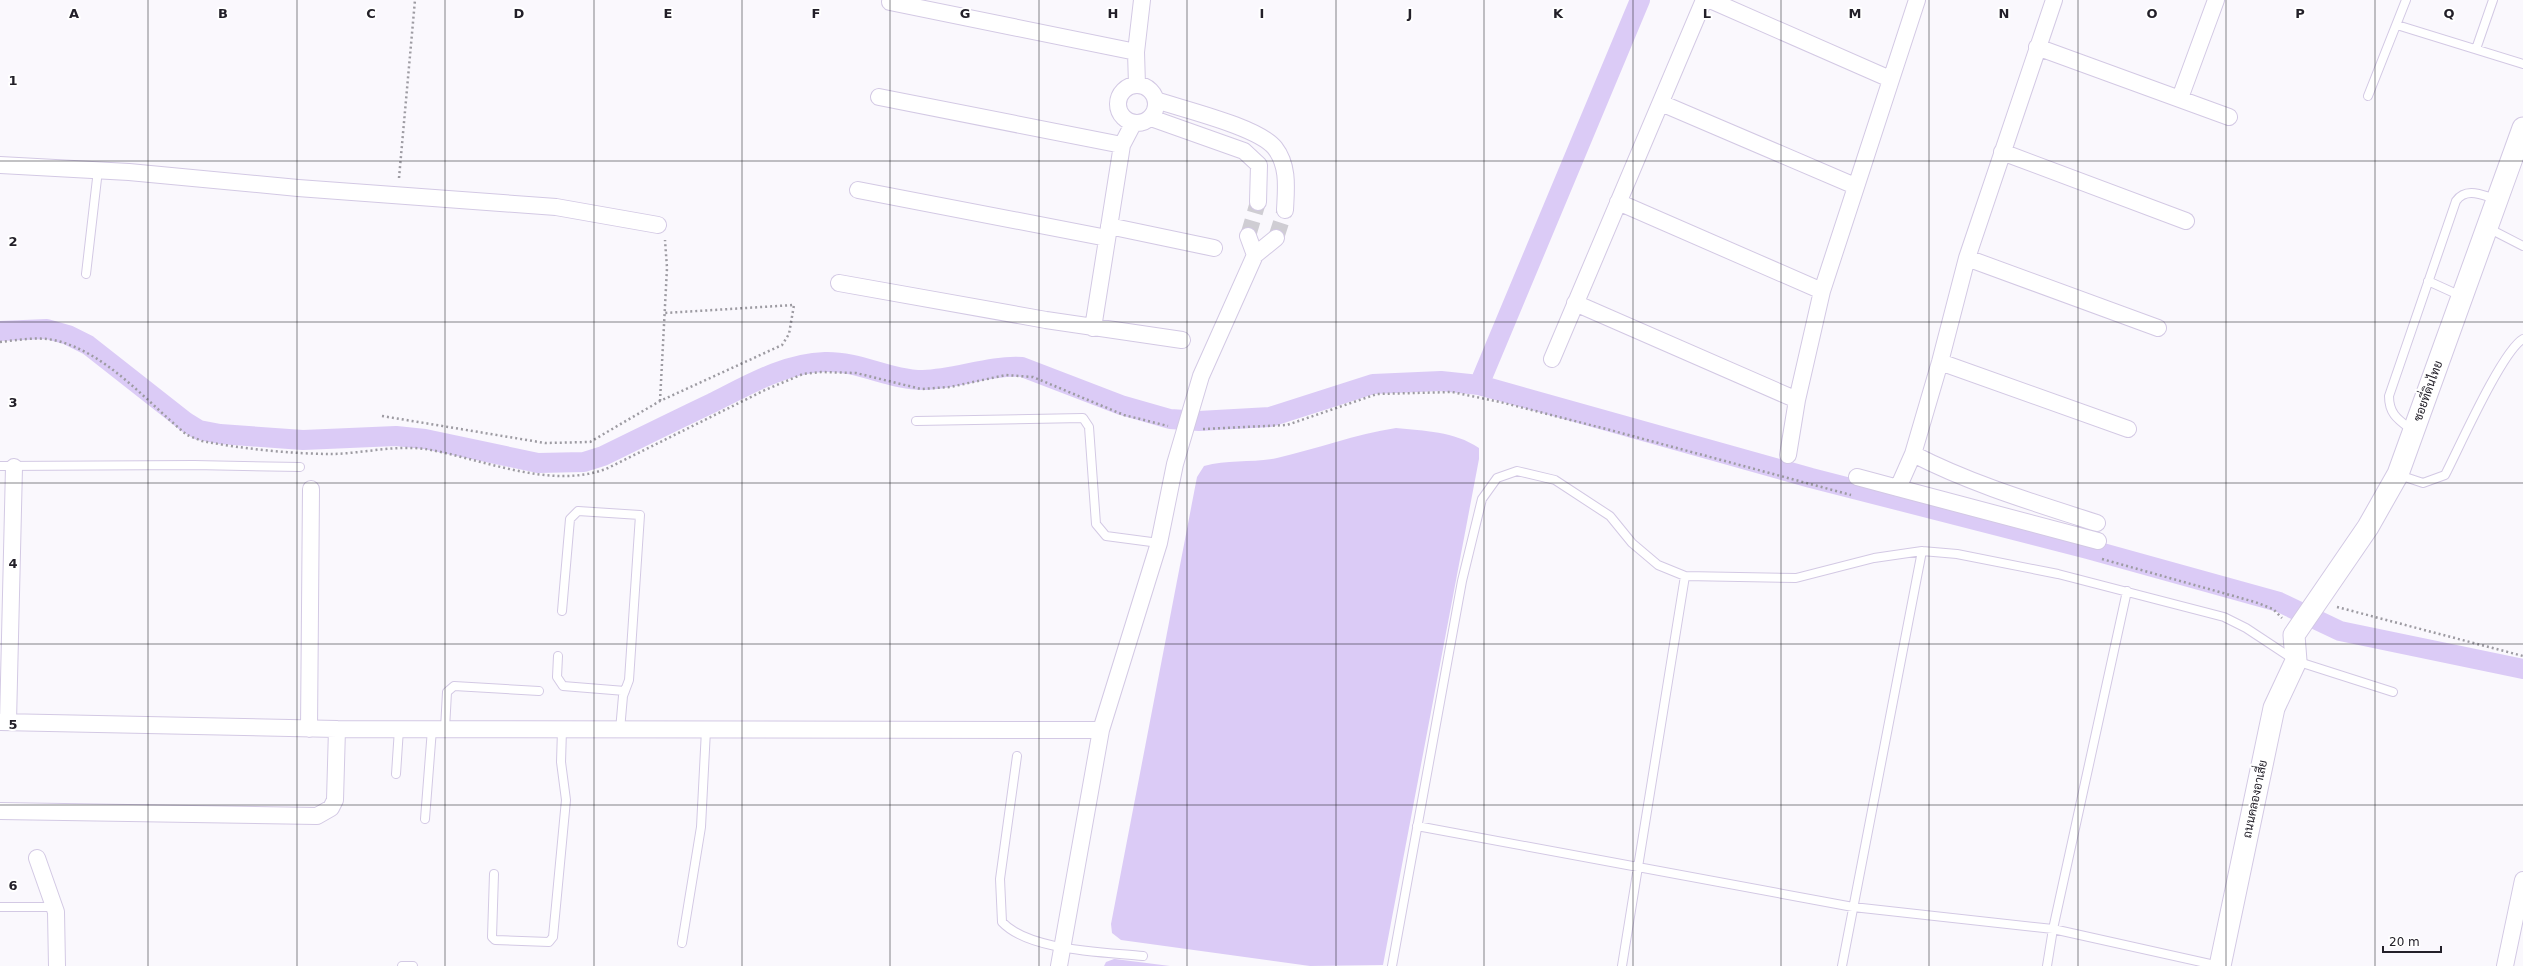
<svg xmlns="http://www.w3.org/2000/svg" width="2523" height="966" font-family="'DejaVu Sans',Sarabun,sans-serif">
  <rect width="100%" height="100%" fill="#faf8fd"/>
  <path fill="#dbcbf6" d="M1396 428C1424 431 1454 431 1479 448V459L1383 965 1310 966 1121 940 1112 933 1111 924 1197 477 1204 466C1228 459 1253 463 1277 458 1317 449 1355 434 1396 428Z
    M1114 959H1115L1170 966H1104L1106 962Z"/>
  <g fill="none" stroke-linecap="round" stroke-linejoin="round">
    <path stroke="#dbcbf6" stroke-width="20" d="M0 331 47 329 68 335 88 345 186 422 199 430 220 434 303 440 396 436 425 439 538 463 584 462 603 456C640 438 676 420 712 403 748 385 785 363 825 362 859 361 890 380 923 380 957 379 989 365 1022 367L1121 405 1170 419 1199 421 1270 417 1373 384 1441 381 1479 385 1811 478 2088 549 2279 602 2340 631 2523 669
      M1479 385 1640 0"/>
    <path stroke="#cfcdd3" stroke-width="16" stroke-dasharray="16 8" stroke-linecap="butt" d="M1248 236 1258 202
      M1276 238 1285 210"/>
    <g stroke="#d3c9e4" stroke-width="10">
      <path id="service" d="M2397 25 2523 64
        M2476 49 2493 0
        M2368 96 2406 0
        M2488 228 2523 246
        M86 274 98 170
        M2428 281 2461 296
        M916 421 1083 418 1089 427 1096 524 1106 536 1159 543
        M2413 431C2399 420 2389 415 2389 396L2456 201C2466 187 2482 195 2496 199
        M0 466 194 465 300 467
        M2399 475 2423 483 2445 475C2459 448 2502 351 2523 339
        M562 611 570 519 578 511 640 515 629 680 623 696 620 730
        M558 656 557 677 563 686 625 691
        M445 729 447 692 454 686 539 691
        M1017 756 1000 879 1002 922C1029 951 1104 952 1143 956
        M396 774 399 729
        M425 819 432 729
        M1417 826 1853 907 2053 929 2219 966
        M494 874 492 937 495 940 549 942 553 937 566 800 561 762 562 730
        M0 907H54
        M682 943 701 827 706 730
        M402 966H413
        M1392 966 1462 581 1482 499 1497 478 1517 471 1555 480 1610 516 1632 543 1658 565 1685 576 1796 578 1874 558 1922 551 1957 554 2058 574 2224 617 2246 628 2296 661 2393 692
        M1622 966 1685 576
        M1842 966 1922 551
        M2047 966 2053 929 2127 591"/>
    </g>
    <g stroke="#d3c9e4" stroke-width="18">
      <path id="minor" d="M1710 0 1890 79
        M2054 0 1967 258 1940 362 1913 454C1971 484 2035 503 2097 523
        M890 2 1136 52
        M2037 47 2229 117
        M1118 104a19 19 0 1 1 38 0a19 19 0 1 1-38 0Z
        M1137 85 1136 52 1142 0
        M879 97 1122 145
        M2180 98 2216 0
        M1156 100C1182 109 1259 127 1275 148 1289 166 1286 189 1285 210
        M1661 103 1855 186
        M1151 118 1244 151 1259 165 1258 202
        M2002 152 2186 221
        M0 165 129 172 298 188 556 207 658 225
        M858 190 1107 238
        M1618 202 1822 291
        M1109 226 1214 248
        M1248 236 1255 255
        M1967 258 2158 328
        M839 283 1046 320 1182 340
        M1575 303 1797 400
        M1093 328 1122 145 1133 124
        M1552 359 1704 0
        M1940 362 2128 429
        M1788 455 1797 400 1822 291 1917 0
        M1857 477 1898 488 1913 454
        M1898 488 2098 541
        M0 722 337 729 1101 730
        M8 722 14 467
        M309 729 311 489
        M0 811 317 816 331 808 335 800 337 729
        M37 858 56 912 57 966
        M1059 966 1101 730 1159 543 1175 464 1201 376 1255 255 1276 238
        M2505 966 2523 880"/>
    </g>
    <g stroke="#d3c9e4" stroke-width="23">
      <path id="tertiary" d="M2220 966 2274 708 2296 661 2294 635 2368 527 2398 474 2523 128"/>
    </g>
    <path stroke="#9d9ba2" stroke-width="2.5" stroke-dasharray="2 3" stroke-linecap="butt" d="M399 178 415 0
      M0 342C18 340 39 336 58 341 109 355 147 402 187 435L202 441C243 449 293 454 334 454 364 453 395 445 425 449 481 458 549 490 606 469L765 390 803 374 821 372 856 373 921 389 950 387 1006 375 1033 377 1124 415 1168 426
      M660 401 667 268 665 240
      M382 416 545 443 590 442 660 401 782 345 789 334 794 305 665 313
      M1203 429 1287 425 1377 394 1452 392 1500 402 1610 430 1851 495
      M2102 559 2255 602 2273 609 2282 618
      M2337 607 2523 656"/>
    <use href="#service" stroke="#fff" stroke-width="8"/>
    <use href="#minor" stroke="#fff" stroke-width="16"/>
    <use href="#tertiary" stroke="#fff" stroke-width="21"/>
  </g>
  <path fill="none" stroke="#232029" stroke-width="1" stroke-opacity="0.55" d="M148 0V966M297 0V966M445 0V966M594 0V966M742 0V966M890 0V966M1039 0V966M1187 0V966M1336 0V966M1484 0V966M1633 0V966M1781 0V966M1929 0V966M2078 0V966M2226 0V966M2375 0V966M0 161H2523M0 322H2523M0 483H2523M0 644H2523M0 805H2523"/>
  <g text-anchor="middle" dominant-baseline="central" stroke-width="4" stroke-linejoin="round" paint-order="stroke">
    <g font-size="12" fill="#232029" stroke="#fff">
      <text transform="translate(2428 391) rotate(-70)">ซอยที่ดินไทย</text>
      <text transform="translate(2255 799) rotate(-78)">ถนนคลองอาเสี่ย</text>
    </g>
  </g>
  <g font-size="13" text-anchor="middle" font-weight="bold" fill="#232029" stroke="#fff" stroke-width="4" stroke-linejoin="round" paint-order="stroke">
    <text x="74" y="18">A</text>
    <text x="223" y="18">B</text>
    <text x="371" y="18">C</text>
    <text x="519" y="18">D</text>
    <text x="668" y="18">E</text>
    <text x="816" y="18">F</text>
    <text x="965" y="18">G</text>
    <text x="1113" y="18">H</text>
    <text x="1262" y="18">I</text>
    <text x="1410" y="18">J</text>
    <text x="1558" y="18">K</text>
    <text x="1707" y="18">L</text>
    <text x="1855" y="18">M</text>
    <text x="2004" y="18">N</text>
    <text x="2152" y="18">O</text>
    <text x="2300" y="18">P</text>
    <text x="2449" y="18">Q</text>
    <text x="13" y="85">1</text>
    <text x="13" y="246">2</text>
    <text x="13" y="407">3</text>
    <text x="13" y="568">4</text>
    <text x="13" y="729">5</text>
    <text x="13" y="890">6</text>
  </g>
  <path d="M2383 946v6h58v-6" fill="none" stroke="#232029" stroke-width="2"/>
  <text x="2389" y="946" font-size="12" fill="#232029" stroke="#ffffff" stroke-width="3" paint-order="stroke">20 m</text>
</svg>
